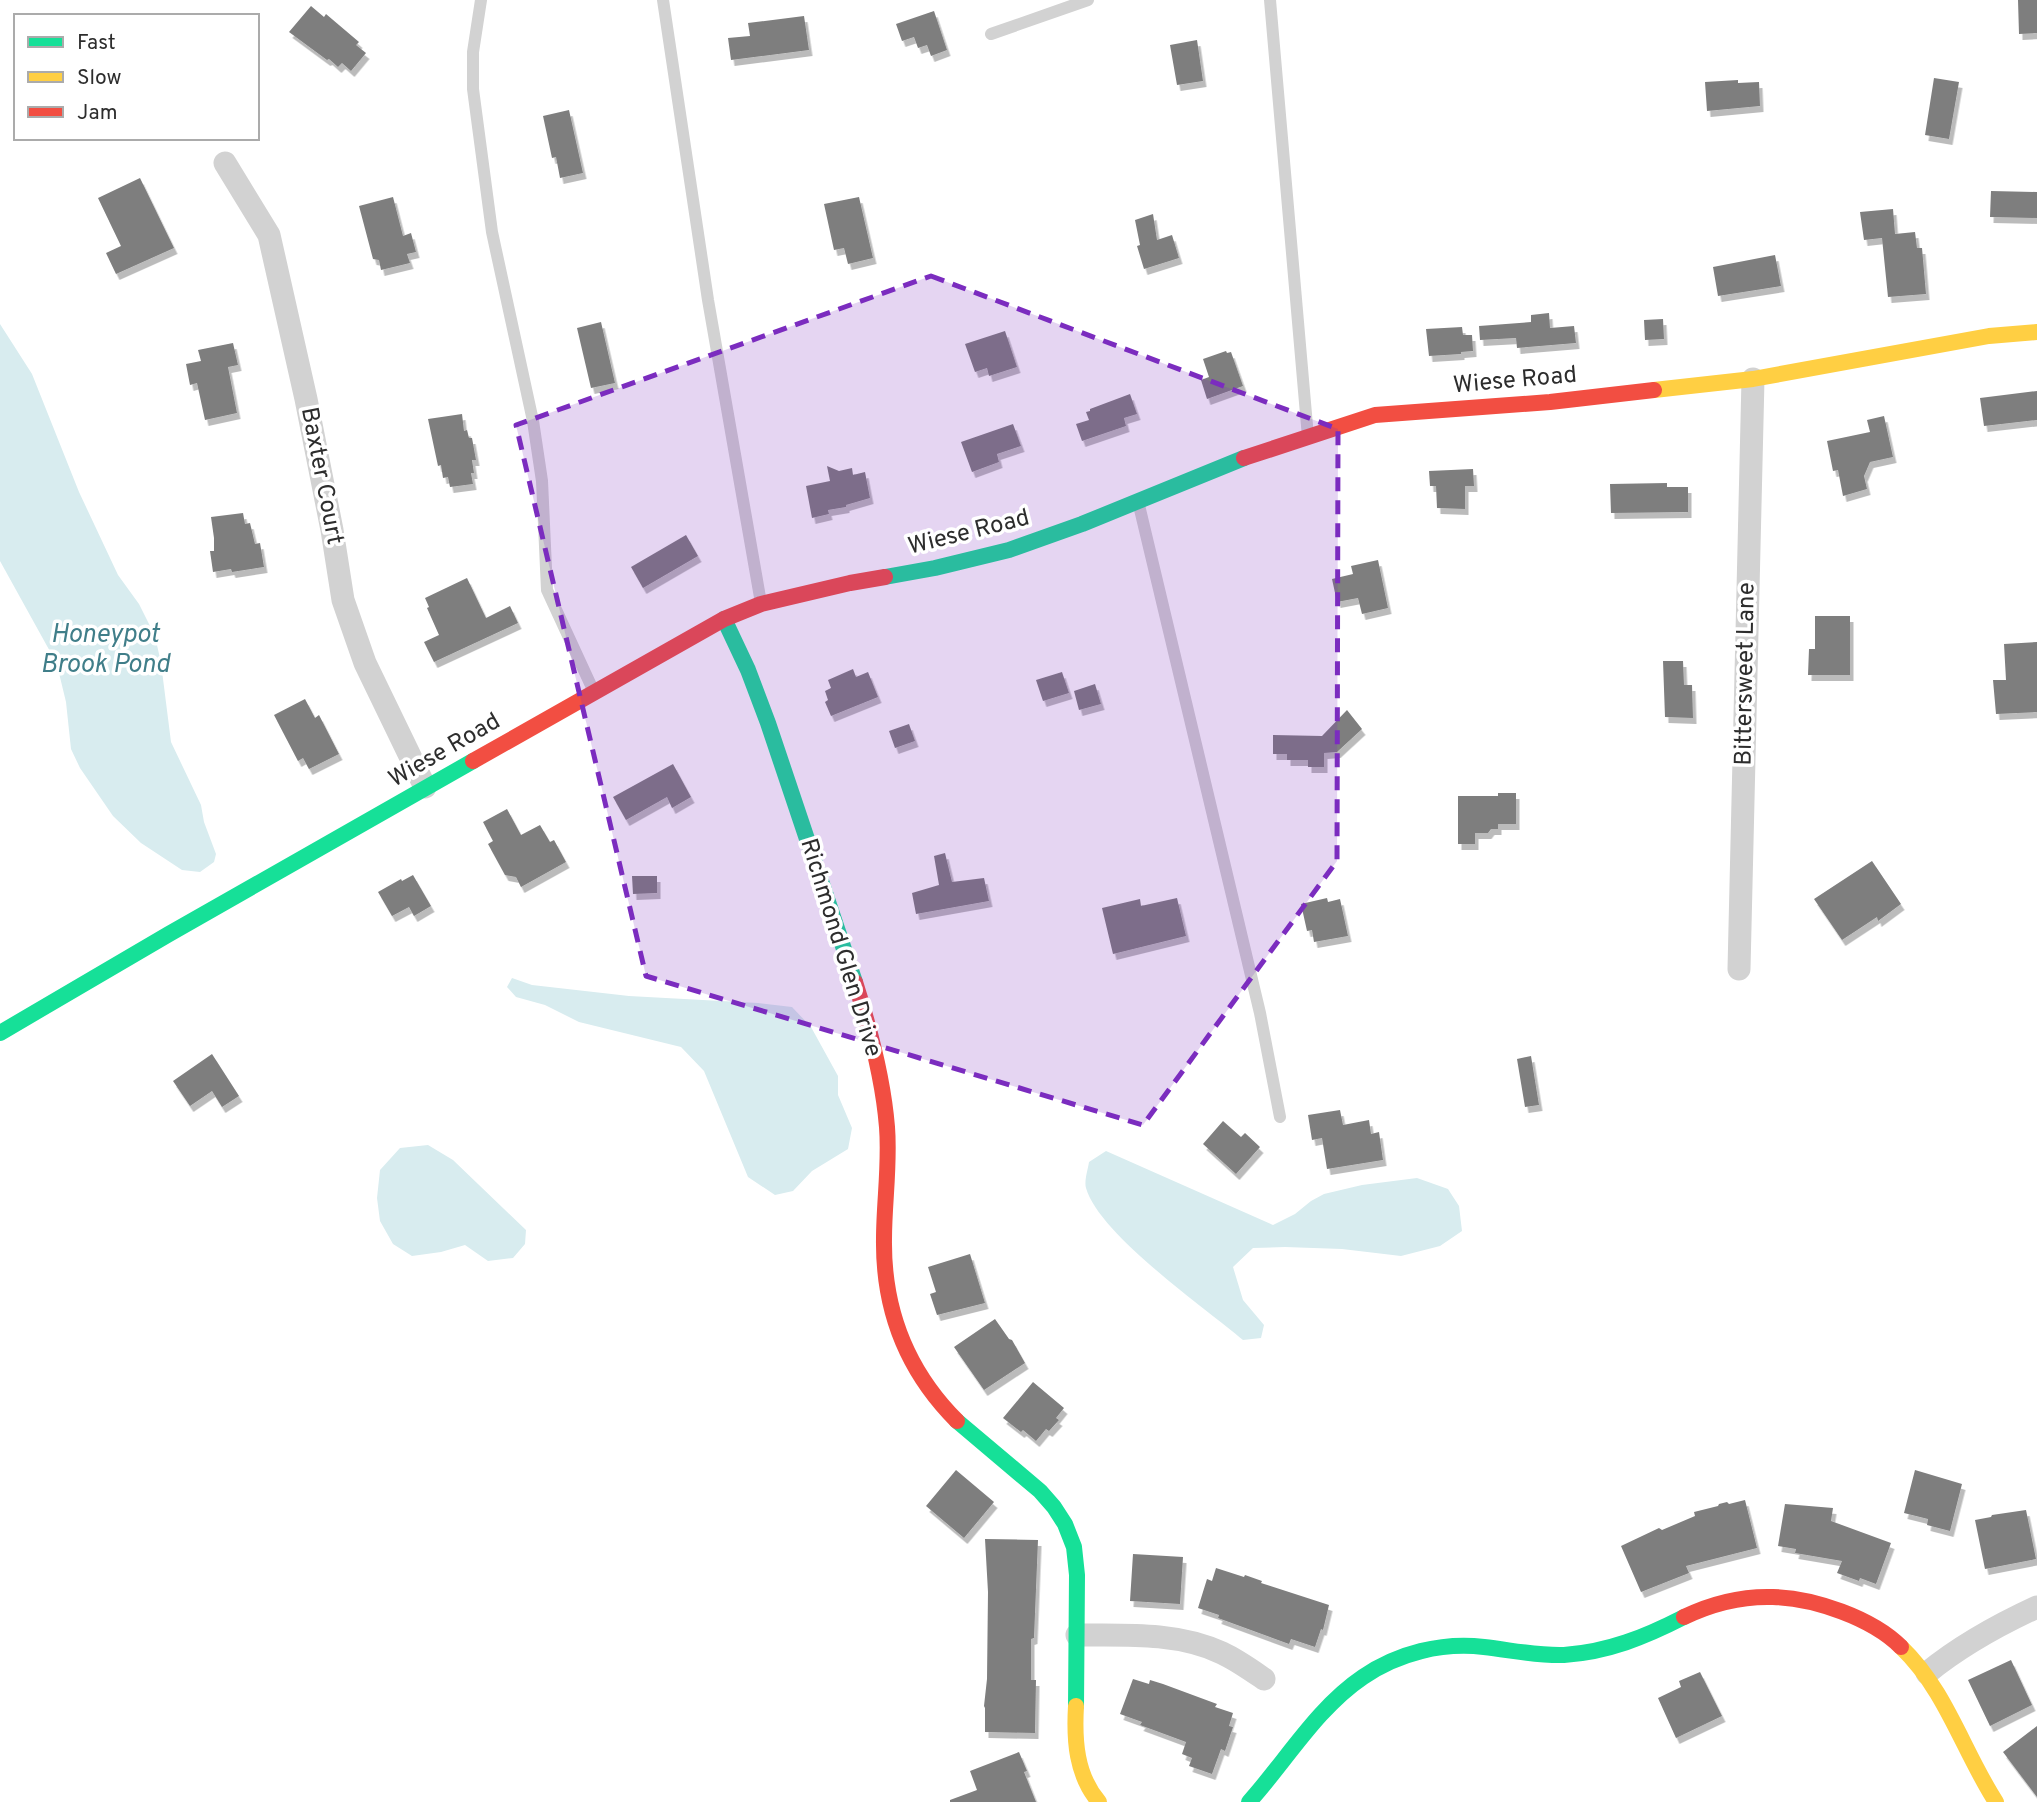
<svg xmlns="http://www.w3.org/2000/svg" width="2037" height="1802" font-family="Overpass,sans-serif">
  <defs>
    <filter id="shadow"><feDropShadow dx="3.5" dy="6" stdDeviation="0" flood-color="#0004"/></filter>
  </defs>
  <rect width="100%" height="100%" fill="#fff"/>
  <path fill="#d8ecef" d="M0 324 32 374 79 492 118 575 139 604 155 636 161 663 171 742 201 805 204 822 216 854 214 862 200 872 182 870 141 843 113 816 80 768 71 749 66 702 59 673 52 655 0 561Z
    M512 978 532 985 629 996 758 1003 792 1007 811 1027 838 1076V1095L852 1128 848 1149 812 1171 793 1191 775 1195 748 1177 704 1071 681 1047 579 1022 545 1005 516 997 507 987Z
    M428 1145 453 1160 526 1230 525 1244 513 1258 488 1261 465 1245 441 1252 412 1256 393 1244 380 1221 377 1198 380 1170 400 1148Z
    M1106 1151 1273 1225 1295 1214 1311 1201 1324 1194 1362 1185 1417 1178 1448 1189 1459 1206 1462 1231 1440 1246 1401 1256 1342 1249 1285 1247 1253 1248 1233 1267 1243 1300 1264 1325 1261 1338 1243 1340C1205 1308 1099 1234 1086 1188 1084 1181 1088 1169 1089 1162Z"/>
  <path fill="#7e7e7e" filter="url(#shadow)" d="M2018 0H2037V33L2019 34Z
    M311 6 324 17 326 14 359 42 356 45 366 53 351 71 342 63 338 67 329 59 327 60 289 32Z
    M934 11 947 50 931 56 927 45 918 48 914 37 902 41 896 24Z
    M804 16 809 50 731 60 728 38 750 36 748 23Z
    M1197 40 1203 81 1177 85 1170 45Z
    M1934 78 1959 82 1949 139 1925 135Z
    M1738 80V83L1759 82 1760 106 1707 111 1705 82Z
    M569 110 583 173 560 178 556 157 552 158 543 116Z
    M140 178 174 248 116 274 106 253 121 246 98 198Z
    M1991 191 2037 192V218L1990 217Z
    M393 197 403 236 411 233 416 252 407 254 410 263 381 270 379 260 373 259 359 206Z
    M859 197 873 258 848 264 844 248 834 250 824 204Z
    M1893 209 1895 234 1915 232 1917 248H1922L1926 294 1888 297 1882 238 1864 240 1860 212Z
    M1153 214 1157 240 1172 235 1179 258 1144 269 1137 246 1140 245 1135 220Z
    M1775 255 1781 286 1718 296 1713 267Z
    M1549 313 1550 328 1574 326 1576 343 1517 348 1516 338 1480 340 1479 326 1531 322V315Z
    M1663 319 1664 339 1645 340 1644 320Z
    M601 322 615 383 591 388 577 328Z
    M1462 327 1463 335H1472L1473 351 1461 352V354L1429 356 1426 329Z
    M1005 331 1017 367 989 376 987 368 975 372 965 344Z
    M233 343 238 365 228 367 237 413 205 420 197 383 190 385 186 364 201 361 198 350Z
    M1226 351 1227 353 1231 352 1243 386 1207 399 1201 380 1209 377 1203 359Z
    M2037 391V420L1984 426 1980 398Z
    M1130 394 1137 414 1124 418 1126 426 1082 441 1076 424 1089 420 1086 412 1090 411V409Z
    M462 414 464 431 467 430 469 438H472L476 460H472L474 473H471L473 484 450 487 448 477 443 478 441 465 438 466 428 419Z
    M1884 416 1893 457 1870 462 1864 476 1867 489 1843 496 1838 470 1833 471 1827 441 1870 432 1867 420Z
    M1013 424 1021 446 997 454 999 462 972 472 961 442Z
    M827 466 839 471 852 468 853 475 865 472 870 498 846 505V507L828 510 829 514 812 518 806 486 830 481Z
    M1473 469 1474 486H1465V509L1437 508 1436 486H1430L1429 471Z
    M1667 483V487H1688V512L1611 513 1610 484Z
    M243 513 245 524 250 523 255 544 260 543 264 567 232 572 231 569 213 572 210 551H214V538L211 517Z
    M686 535 698 556 643 588 631 567Z
    M1378 560 1388 608 1362 614 1358 598 1337 602 1332 579 1353 574 1351 566Z
    M467 578 486 618 510 606 518 623 434 662 424 642 439 635 427 608 429 607 425 598Z
    M1815 616H1850V675H1808L1809 649H1815Z
    M2037 642V712L1996 714 1993 680H2006L2004 644Z
    M1663 661H1683L1684 685H1692L1693 718 1665 717Z
    M853 669 856 677 868 672 878 697 831 716 825 702 828 700 825 691 831 688 828 680Z
    M1062 672 1069 693 1043 701 1036 680Z
    M1095 684 1101 704 1079 710 1074 691Z
    M305 699 315 718 319 715 339 754 309 769 303 758 298 761 274 715Z
    M1347 710 1362 729 1337 752 1324 753V767H1308V760H1287V754H1273V735L1322 736Z
    M909 724 915 741 895 748 889 731Z
    M673 764 691 797 672 808 667 797 626 820 613 797Z
    M1498 793H1516V824H1498V829H1491L1488 833H1475V844H1458V796H1498Z
    M507 809 521 835 540 825 550 842 554 840 566 862 521 887 516 877 505 875 488 844 493 841 483 822Z
    M945 853 952 882 984 878 989 901 916 914 912 893 939 885 934 856Z
    M1872 861 1901 904 1878 921 1877 917 1842 940 1814 899Z
    M413 875 431 906 414 916 409 907 392 916 378 892 401 879 402 881Z
    M632 876H657V893L633 894Z
    M1177 898 1186 936 1113 954 1102 908 1140 899 1141 906Z
    M1327 898 1328 902 1340 899 1348 936 1314 942 1312 930 1307 931 1301 904Z
    M212 1054 239 1096 222 1107 212 1091 190 1106 173 1081Z
    M1531 1056 1539 1105 1525 1107 1517 1059Z
    M1340 1110 1343 1125 1369 1120 1371 1134 1379 1132 1383 1160 1327 1169 1322 1138 1312 1140 1308 1115Z
    M1223 1121 1241 1137 1245 1133 1260 1147 1236 1174 1203 1144Z
    M970 1254 985 1303 937 1315 930 1294 936 1292 928 1267Z
    M995 1319 1009 1339 1012 1340 1025 1363 984 1390 954 1347Z
    M1033 1382 1064 1408 1056 1418 1059 1420 1049 1431 1046 1429 1036 1441 1023 1430 1021 1432 1003 1418Z
    M956 1470 994 1502 964 1538 926 1506Z
    M1915 1470 1962 1484 1950 1531 1927 1525 1928 1519 1904 1513Z
    M1745 1500 1757 1548 1686 1566 1689 1573 1641 1592 1621 1546 1659 1528 1662 1530 1695 1516 1694 1512 1718 1506 1719 1504 1727 1502 1729 1504Z
    M1785 1504 1833 1508 1831 1521 1891 1543 1876 1584 1860 1578 1859 1581 1837 1573 1842 1561 1795 1553 1796 1549 1778 1546Z
    M2026 1510 2036 1559 1985 1569 1975 1520 1991 1517 1992 1515Z
    M985 1539 1038 1540 1034 1638 1031 1639V1680H1036L1035 1733 985 1732V1708L984 1706 987 1679 988 1592Z
    M1133 1554 1183 1557 1180 1604 1130 1601Z
    M1216 1568 1244 1577 1245 1575 1262 1581 1261 1583 1329 1605 1323 1630 1321 1629 1315 1647 1291 1639 1289 1644 1218 1618 1219 1615 1198 1608 1207 1579 1212 1581Z
    M2011 1660 2032 1705 1990 1726 1968 1680Z
    M1700 1672 1722 1716 1676 1738 1658 1698 1681 1687 1679 1681Z
    M1133 1679 1149 1684 1150 1680 1163 1684 1217 1704 1215 1707 1233 1713 1229 1726 1233 1727 1225 1751 1221 1749 1212 1774 1189 1766 1192 1758 1182 1754 1186 1742 1140 1725 1142 1722 1120 1714Z
    M2037 1726V1797L2003 1752Z
    M1019 1752 1027 1771 1024 1772 1036 1802H950V1800L977 1790 970 1771Z"/>
  <g fill="none" stroke-linecap="round" stroke-linejoin="round">
    <path stroke="#d2d2d2" stroke-width="12" d="M481 0 473 52V89L492 232 533 421 542 481 547 590 594 692
      M663 0 708 300 761 603
      M1270 0 1308 437
      M991 34 1088 0
      M1138 501 1260 1013 1280 1117"/>
    <path stroke="#d2d2d2" stroke-width="23" d="M225 163 269 235 306 399 332 530 343 600 365 663 425 787
      M1739 969 1753 379
      M1077 1635C1125 1635 1178 1632 1222 1653 1237 1660 1251 1670 1264 1679
      M1927 1673C1960 1646 1998 1625 2037 1607"/>
    <path stroke="#16e098" stroke-width="16" d="M885 577 935 568 1009 550 1082 524 1244 458
      M724 619 748 670 768 723 855 982
      M0 1033 169 934 473 761
      M957 1421 1040 1491 1054 1507 1065 1524 1074 1547 1077 1575 1076 1706
      M1249 1802C1286 1761 1317 1708 1363 1677 1398 1653 1442 1642 1484 1647 1511 1650 1537 1656 1564 1655 1608 1652 1645 1637 1684 1617"/>
    <path stroke="#ffcf43" stroke-width="16" d="M1654 390 1753 379 1989 336 2037 332
      M1901 1647C1946 1690 1963 1751 1996 1802
      M1076 1706C1074 1740 1076 1775 1099 1802"/>
    <path stroke="#f24e42" stroke-width="16" d="M1244 458 1375 415 1550 402 1654 390
      M473 761 724 619 761 604 850 583 885 577
      M855 982C870 1029 883 1078 887 1127 890 1165 884 1202 884 1239 883 1309 907 1371 957 1421
      M1684 1617C1711 1604 1743 1596 1773 1597 1814 1598 1872 1618 1901 1647"/>
  </g>
  <path fill="#7b2cbf" fill-opacity="0.2" stroke="#7b2cbf" stroke-width="5" stroke-dasharray="14 9" stroke-linejoin="round" d="M931 276 1338 429 1337 861 1143 1125 646 976 516 425Z"/>
  <g text-anchor="middle" dominant-baseline="central" stroke-width="7" stroke-linejoin="round" paint-order="stroke">
    <g font-size="24" fill="#2d2d2d" stroke="#fff">
      <text transform="translate(1515 381) rotate(-5)">Wiese Road</text>
      <text transform="translate(321 476) rotate(79)">Baxter Court</text>
      <text transform="translate(969 533) rotate(-14)">Wiese Road</text>
      <text transform="translate(1746 674) rotate(-89)">Bittersweet Lane</text>
      <text transform="translate(445 751) rotate(-30)">Wiese Road</text>
      <text transform="translate(840 948) rotate(73)">Richmond Glen Drive</text>
    </g>
    <g font-size="26" font-style="italic" fill="#407e89" stroke="#fff">
      <text x="105" y="635">Honeypot<tspan x="105" dy="30">Brook Pond</tspan></text>
    </g>
  </g>
  <rect x="14" y="14" width="245" height="126" fill="#ffffff" stroke="#ababab" stroke-width="2"/>
  <rect x="28" y="37" width="35" height="10" fill="#16e098" stroke="#ababab" stroke-width="2"/>
  <text x="77" y="49" font-size="21" fill="#2d2d2d">Fast</text>
  <rect x="28" y="72" width="35" height="10" fill="#ffcf43" stroke="#ababab" stroke-width="2"/>
  <text x="77" y="84" font-size="21" fill="#2d2d2d">Slow</text>
  <rect x="28" y="107" width="35" height="10" fill="#f24e42" stroke="#ababab" stroke-width="2"/>
  <text x="77" y="119" font-size="21" fill="#2d2d2d">Jam</text>
</svg>
